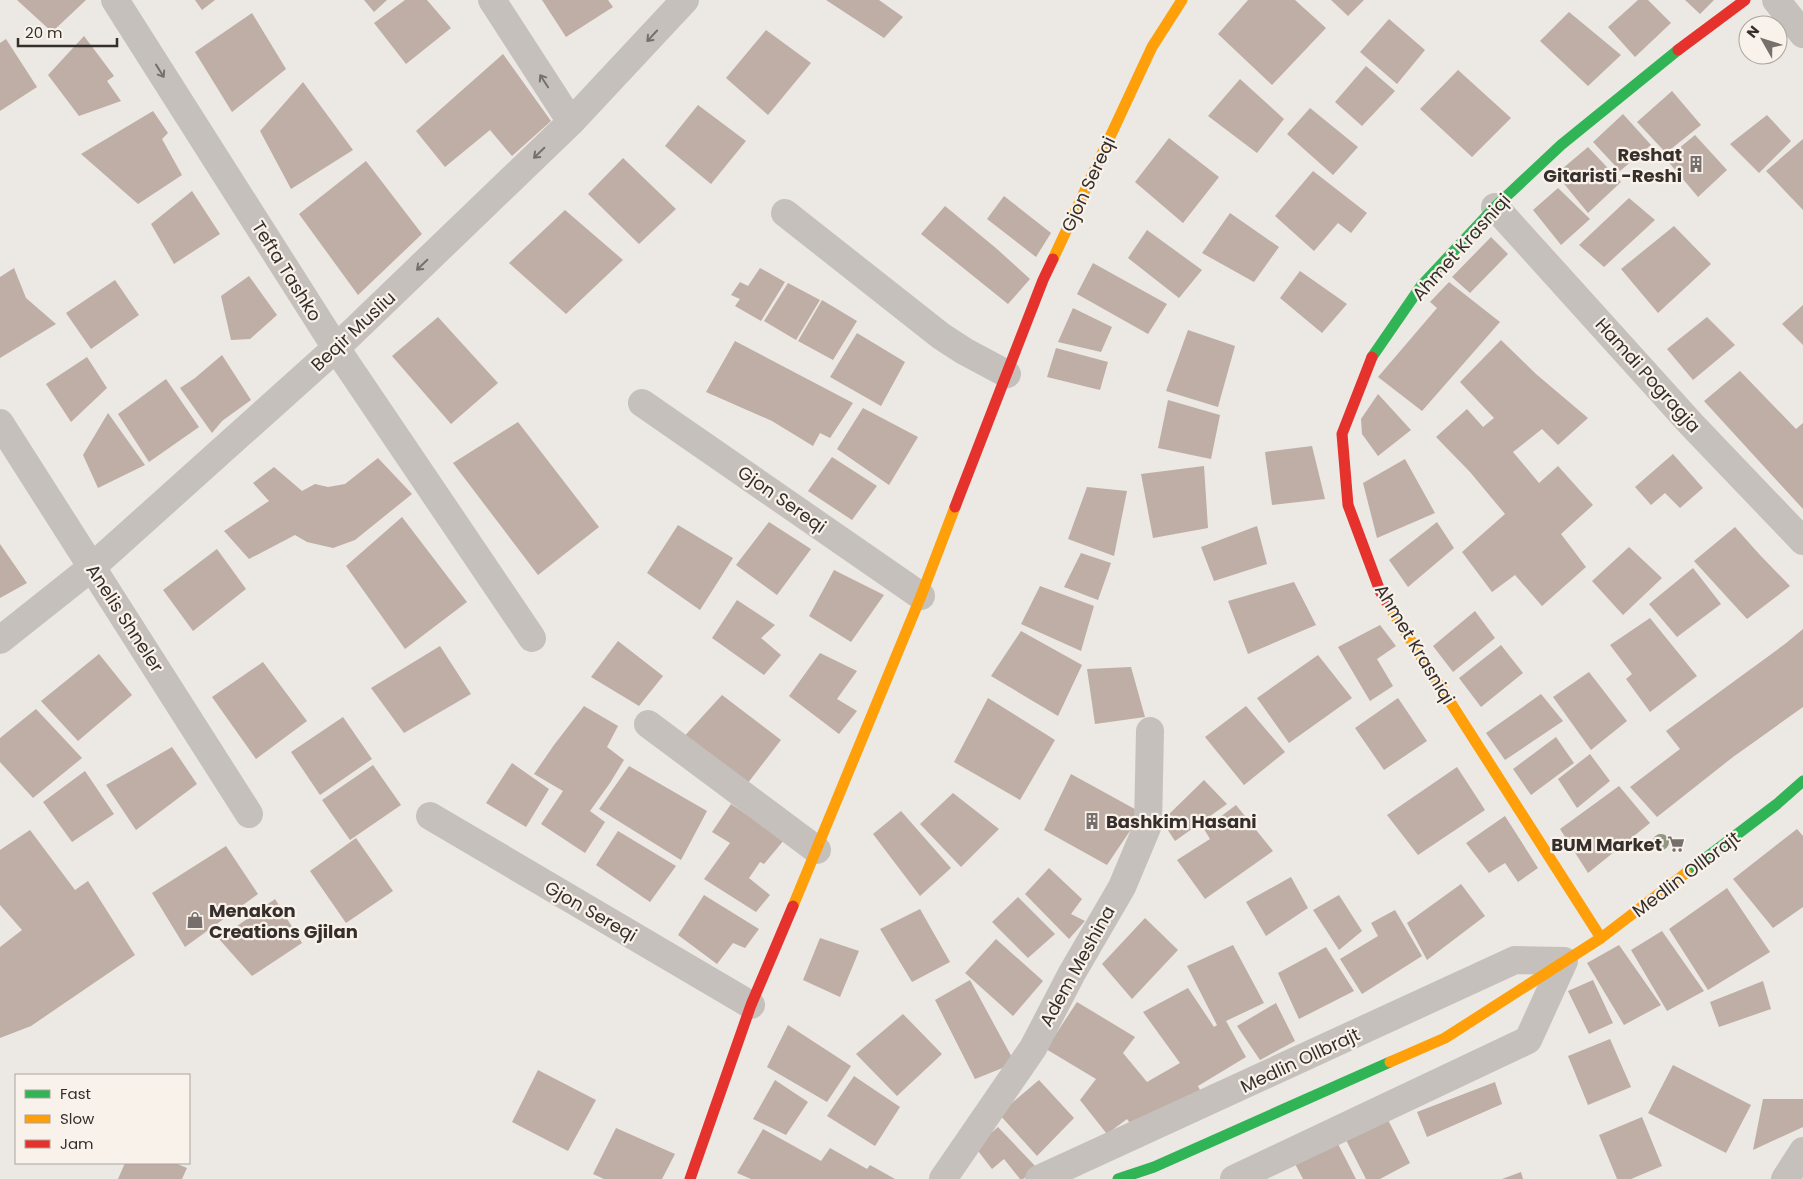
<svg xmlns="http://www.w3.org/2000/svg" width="1803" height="1179" font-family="Poppins,sans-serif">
  <rect width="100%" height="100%" fill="#ece8e3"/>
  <path fill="#beaea6" d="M17 0H86L52 32Z
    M195 0H215L202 10Z
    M364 0H387L374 12Z
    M405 0H427L451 28 406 64 374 23Z
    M542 0H608L613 7 566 37Z
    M826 0H879L903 17 884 38Z
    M1248 0H1295L1326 28 1272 85 1218 34Z
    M1331 0H1364L1348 16Z
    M1638 0H1648L1671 23 1635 57 1608 27Z
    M1685 0H1714L1700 14Z
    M1569 12 1621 55 1588 86 1540 41Z
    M252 13 286 69 232 112 195 52Z
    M1389 19 1425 50 1397 84 1360 52Z
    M766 30 811 63 768 115 726 78Z
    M84 36 114 76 107 81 121 101 79 116 48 75Z
    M6 39 37 87 0 111V43Z
    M503 54 551 121 512 156 490 130 445 167 416 131Z
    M1366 66 1395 91 1362 126 1335 102Z
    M1458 70 1511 118 1472 157 1420 109Z
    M1240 79 1284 119 1257 153 1208 116Z
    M303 82 353 150 291 189 260 131Z
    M1672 91 1701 125 1666 153 1637 122Z
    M698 105 746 141 711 184 665 146Z
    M1310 108 1358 147 1333 175 1287 134Z
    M153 111 168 133 162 139 182 175 138 204 81 154Z
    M1623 114 1651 145 1620 171 1593 142Z
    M1767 115 1791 141 1759 173 1730 144Z
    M1695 135 1727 170 1698 197 1666 159Z
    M1169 138 1219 177 1183 223 1135 182Z
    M1803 139V210L1766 171Z
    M1588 147 1621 182 1588 213 1556 174Z
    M623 158 676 209 639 244 588 194Z
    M366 161 422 234 358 295 299 214Z
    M1313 171 1367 213 1351 233 1338 223 1314 251 1275 216Z
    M1558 188 1590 219 1561 245 1533 210Z
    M192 191 220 234 174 264 151 224Z
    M1004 196 1051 233 1036 257 987 219Z
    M1629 198 1655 220 1604 267 1579 245Z
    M945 206 997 249 1030 279 1008 304 921 234Z
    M565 210 623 260 566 314 509 263Z
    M1230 213 1279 247 1254 282 1202 253Z
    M1674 226 1711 264 1658 313 1621 269Z
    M1147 230 1202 270 1179 298 1128 258Z
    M1491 237 1508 254 1470 293 1452 277Z
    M1093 263 1167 304 1148 334 1077 294Z
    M14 268 26 298 56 324 0 358V277Z
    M760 268 785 282 761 321 735 306 740 299 731 295 740 282 748 286Z
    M1300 271 1347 304 1322 333 1280 298Z
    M249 276 277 315 250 339 231 340 221 296Z
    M115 280 139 315 91 349 66 313Z
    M1449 282 1500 322 1422 411 1378 377 1437 308 1430 302Z
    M788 283 820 300 796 340 764 321Z
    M822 300 857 321 833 360 798 341Z
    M1803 305V345L1782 324Z
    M1073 308 1112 327 1101 352 1058 342Z
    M438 317 498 383 451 424 392 356Z
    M1707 317 1735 345 1693 380 1667 349Z
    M1188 330 1235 346 1218 407 1166 391Z
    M857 333 905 362 881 406 830 377Z
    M1501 340 1536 374 1588 418 1558 445 1542 429 1513 452 1539 483 1558 466 1593 505 1561 534 1586 567 1542 606 1515 575 1492 592 1462 552 1505 514 1470 472 1436 437 1467 409 1483 427 1494 418 1460 382Z
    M735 341 853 403 830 438 820 433 813 446 772 421 706 392Z
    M1056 348 1108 362 1100 390 1047 377Z
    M222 355 251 400 222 421 212 433 180 388 195 378Z
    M87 357 107 388 71 422 46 384Z
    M1740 371 1796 429 1803 423V509L1704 401Z
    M166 379 199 427 149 462 118 414Z
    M1378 394 1411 430 1378 456 1362 434 1361 419Z
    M1168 400 1220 415 1211 459 1158 448Z
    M863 408 918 437 889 485 837 449Z
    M108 413 145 465 98 488 83 455Z
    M518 422 599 527 538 575 453 463Z
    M1312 446 1325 499 1272 505 1265 452Z
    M1673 454 1703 488 1680 508 1665 493 1651 505 1635 487Z
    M832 457 877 486 852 520 808 491Z
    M378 458 412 494 355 540 333 548 307 542 295 535 249 559 224 531 269 501 253 483 274 467 302 491 315 484 328 487 345 484Z
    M1405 459 1435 513 1377 538 1363 483Z
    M1204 466 1208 528 1153 538 1141 474Z
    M1087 487 1127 491 1114 556 1068 539Z
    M402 517 467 602 405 649 346 566Z
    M769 522 811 549 777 595 736 565Z
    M1437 522 1454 548 1408 587 1389 560Z
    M678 525 733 558 700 610 647 573Z
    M1257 526 1267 564 1214 581 1201 547Z
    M1735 527 1759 554 1790 586 1747 619 1694 561Z
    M0 544 27 583 0 598Z
    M1629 547 1662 578 1623 615 1592 581Z
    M217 549 246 589 193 631 163 590Z
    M1081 553 1111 563 1098 600 1064 587Z
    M1693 568 1721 604 1677 637 1649 604Z
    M834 570 884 595 851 642 809 616Z
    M1294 582 1316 625 1248 654 1228 601Z
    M1040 586 1094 606 1081 651 1021 624Z
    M737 600 775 625 761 638 781 655 764 675 712 638Z
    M1475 611 1495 638 1453 672 1433 646Z
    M1650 618 1697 676 1650 712 1626 679 1632 674 1610 645Z
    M1380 625 1396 646 1377 659 1393 686 1370 701 1338 647Z
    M1803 629V707L1733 757 1657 817 1630 787 1680 749 1666 731 1785 644Z
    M1021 631 1082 665 1058 716 991 676Z
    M618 641 663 676 639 706 591 677Z
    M1501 645 1523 673 1481 707 1459 678Z
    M440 646 471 694 404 733 371 688Z
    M820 653 857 671 837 699 857 711 839 734 789 696Z
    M99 654 132 695 78 741 41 701Z
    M1318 655 1352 698 1289 743 1257 698Z
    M263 662 307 721 256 759 212 697Z
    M1131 667 1145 717 1095 724 1087 669Z
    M1589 672 1627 721 1591 750 1553 697Z
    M1541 694 1563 721 1505 760 1486 733Z
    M722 695 781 740 744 788 680 741Z
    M988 698 1055 740 1020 800 954 762Z
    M1398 698 1427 741 1384 770 1355 728Z
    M584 706 618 726 607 747 624 760 610 783 590 811 605 822 585 853 541 824 563 791 534 774 554 745Z
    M1246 706 1285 752 1244 785 1205 737Z
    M36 709 82 758 33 798 0 762V738Z
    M343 717 372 759 320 795 291 752Z
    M1556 737 1574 763 1531 795 1513 769Z
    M172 747 197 784 136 830 106 785Z
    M1590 754 1610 781 1577 808 1558 779Z
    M512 763 549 789 526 827 486 803Z
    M373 765 401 805 350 840 322 800Z
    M629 766 707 811 681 860 599 809Z
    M1457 767 1485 810 1418 855 1387 815Z
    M85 771 114 814 72 842 43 802Z
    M1071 774 1142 813 1107 865 1044 830Z
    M1204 780 1227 804 1175 841 1162 821Z
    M1619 786 1650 823 1588 873 1560 829Z
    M953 793 999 829 961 867 920 824Z
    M731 804 784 840 764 864 760 862 749 878 770 895 756 912 704 879 730 843 712 832Z
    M1236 805 1273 851 1205 899 1177 860 1210 839 1204 829Z
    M901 811 951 868 920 896 873 834Z
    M1505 816 1538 868 1518 882 1505 863 1489 873 1466 843Z
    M1797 829 1803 836V907L1773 928 1733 879Z
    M30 830 75 890 88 881 135 955 31 1026 0 1038V947L22 930 0 905V850Z
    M618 831 676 866 650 902 596 865Z
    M356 838 393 891 346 923 310 871Z
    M226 846 258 894 185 947 152 893Z
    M1049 868 1082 899 1071 914 1085 921 1069 939 1025 894Z
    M1291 877 1308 908 1266 936 1246 902Z
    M1461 884 1485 916 1427 960 1407 923Z
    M1727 888 1770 952 1708 990 1669 929Z
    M704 895 759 929 745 948 733 943 717 964 678 935Z
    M1339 895 1362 931 1339 950 1313 910Z
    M1018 897 1055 934 1028 958 992 922Z
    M275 899 302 943 252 976 219 939Z
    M920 909 950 962 912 982 880 929Z
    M1395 910 1422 956 1362 994 1340 959 1378 936 1371 923Z
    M1145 918 1178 950 1132 999 1102 964Z
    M1662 931 1704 991 1667 1011 1631 950Z
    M820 938 859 951 840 997 803 980Z
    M996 939 1043 981 1013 1016 965 973Z
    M1233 945 1264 1003 1226 1021 1246 1057 1198 1086 1200 1090 1132 1126 1127 1119 1107 1134 1080 1100 1096 1079 1046 1049 1077 1002 1135 1037 1123 1053 1147 1082 1180 1063 1143 1012 1188 988 1214 1027 1217 1025 1187 966Z
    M1619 945 1661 1005 1624 1025 1587 963Z
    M1326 947 1354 991 1299 1019 1278 973Z
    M970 980 1015 1063 975 1079 935 1000Z
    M1593 980 1613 1023 1589 1034 1568 991Z
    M1763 981 1771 1009 1719 1027 1710 1002Z
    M1276 1003 1295 1041 1260 1060 1237 1026Z
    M903 1014 942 1054 897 1096 856 1054Z
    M788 1025 851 1066 827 1102 767 1067Z
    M1610 1039 1631 1087 1588 1105 1568 1056Z
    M1673 1065 1751 1105 1726 1153 1648 1113Z
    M538 1070 596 1100 568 1151 512 1122Z
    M854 1076 900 1107 875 1146 827 1116Z
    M775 1080 808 1102 786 1135 753 1119Z
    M1039 1080 1074 1118 1037 1156 999 1114Z
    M1495 1082 1502 1104 1427 1137 1417 1112Z
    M1763 1099H1803V1127L1753 1150Z
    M1386 1116 1410 1163 1380 1179H1366L1345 1138Z
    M1642 1117 1662 1166 1631 1179H1617L1599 1135Z
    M998 1127 1037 1168 1023 1179H1020L1004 1159 992 1169 975 1147Z
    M616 1128 675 1154 662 1179H604L593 1174Z
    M763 1129 821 1161 830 1148 867 1169 870 1165 895 1179H751L737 1173Z
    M1336 1140 1356 1179H1303L1294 1162Z
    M125 1163H175L187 1168 182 1179H118Z
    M1521 1172 1523 1179H1502Z"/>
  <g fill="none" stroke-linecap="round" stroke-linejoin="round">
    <path stroke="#c5c0bc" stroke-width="28" d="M115 0 336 348 532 638
      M492 0 571 122
      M1776 0 1803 34
      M1495 207 1692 425 1803 541
      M785 213 941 336 964 351 1007 374
      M642 403 921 596
      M0 423 249 814
      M0 640 92 567 336 348 571 122 685 0
      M648 724 817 850
      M430 816 751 1005
      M943 1179 1033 1048 1072 973 1122 887 1148 825 1150 731
      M1039 1179 1515 960 1564 961 1528 1040 1234 1179
      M1785 1179 1803 1151"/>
    <path stroke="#30b455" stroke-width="11" d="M1372 357 1421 286 1495 207 1561 145 1678 50
      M1686 873 1777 804 1803 781
      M1118 1179 1154 1167 1390 1062"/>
    <path stroke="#ff9f0a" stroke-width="11" d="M1053 259 1152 47 1182 0
      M1385 600 1601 938
      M793 906 921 596 955 507
      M1390 1062 1445 1038 1601 938 1686 873"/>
    <path stroke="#e5322d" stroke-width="11" d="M1678 50 1745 0
      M1372 357 1342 434 1348 505 1380 591 1385 600
      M955 507 1043 280 1053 259
      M690 1179 751 1005 793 906"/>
  </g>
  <circle fill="#909681" cx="1661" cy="842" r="8"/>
  <defs><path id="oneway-shaft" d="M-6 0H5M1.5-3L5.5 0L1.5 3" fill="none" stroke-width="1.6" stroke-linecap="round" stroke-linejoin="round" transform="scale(1.25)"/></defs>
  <g stroke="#76706c">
    <use href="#oneway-shaft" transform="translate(652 36) rotate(133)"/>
    <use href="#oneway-shaft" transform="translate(160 71) rotate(58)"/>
    <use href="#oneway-shaft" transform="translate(544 81) rotate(-123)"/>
    <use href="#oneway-shaft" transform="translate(539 153) rotate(136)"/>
    <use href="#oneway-shaft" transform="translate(422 265) rotate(136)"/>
  </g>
  <defs>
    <g id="building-bare" transform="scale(1.35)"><path d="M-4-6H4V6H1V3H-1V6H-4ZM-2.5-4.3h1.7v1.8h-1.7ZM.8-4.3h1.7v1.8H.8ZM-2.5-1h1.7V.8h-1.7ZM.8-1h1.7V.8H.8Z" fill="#766f6b" stroke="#f8f2eb" stroke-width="2.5" paint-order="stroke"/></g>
    <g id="supermarket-bare" transform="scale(1.35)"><path d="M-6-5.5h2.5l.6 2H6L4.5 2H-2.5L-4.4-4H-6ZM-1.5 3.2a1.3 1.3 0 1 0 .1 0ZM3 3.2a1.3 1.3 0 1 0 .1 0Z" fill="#766f6b" stroke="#f8f2eb" stroke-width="2.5" paint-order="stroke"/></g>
    <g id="shop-bare" transform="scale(1.35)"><path d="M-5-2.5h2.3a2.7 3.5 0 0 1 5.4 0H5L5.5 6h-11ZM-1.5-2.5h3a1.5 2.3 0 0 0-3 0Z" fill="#766f6b" stroke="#f8f2eb" stroke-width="2.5" paint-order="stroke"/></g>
  </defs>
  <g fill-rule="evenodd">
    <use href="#building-bare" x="1696" y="164"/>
    <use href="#building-bare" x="1092" y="821"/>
    <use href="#supermarket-bare" x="1676" y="844"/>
    <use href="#shop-bare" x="195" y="920"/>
  </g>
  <g text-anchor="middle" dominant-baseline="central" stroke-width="4.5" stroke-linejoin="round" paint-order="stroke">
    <g font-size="18" font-weight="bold" fill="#362e2a" stroke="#f8f2eb" text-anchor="end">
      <text x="1682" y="154">Reshat<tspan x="1682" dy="21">Gitaristi -Reshi</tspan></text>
      <text x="1106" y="821" text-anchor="start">Bashkim Hasani</text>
      <text x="1662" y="844">BUM Market</text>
      <text x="209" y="910" text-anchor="start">Menakon<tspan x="209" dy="21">Creations Gjilan</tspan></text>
    </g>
    <g font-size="18" fill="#362e2a" stroke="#f8f2eb">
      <text transform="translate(1088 184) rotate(-65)">Gjon Sereqi</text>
      <text transform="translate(1461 247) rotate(-48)">Ahmet Krasniqi</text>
      <text transform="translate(287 271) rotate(58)">Tefta Tashko</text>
      <text transform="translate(353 331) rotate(-43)">Beqir Musliu</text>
      <text transform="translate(1648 375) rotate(48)">Hamdi Pogragja</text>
      <text transform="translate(782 499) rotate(35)">Gjon Sereqi</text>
      <text transform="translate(125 618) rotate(57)">Anelis Shneler</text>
      <text transform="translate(1415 644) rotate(59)">Ahmet Krasniqi</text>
      <text transform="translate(1686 874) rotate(-37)">Medlin Ollbrajt</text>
      <text transform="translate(591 911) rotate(30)">Gjon Sereqi</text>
      <text transform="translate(1077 966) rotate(-61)">Adem Meshina</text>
      <text transform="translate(1300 1060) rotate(-25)">Medlin Ollbrajt</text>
    </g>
  </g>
  <rect x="15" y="1074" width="175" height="90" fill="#f8f2eb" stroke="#aaa49e"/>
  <rect x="25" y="1090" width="25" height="8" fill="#30b455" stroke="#aaa49e"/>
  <text x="60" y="1099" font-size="15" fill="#362e2a">Fast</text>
  <rect x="25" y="1115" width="25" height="8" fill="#ff9f0a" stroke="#aaa49e"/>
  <text x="60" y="1124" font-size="15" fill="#362e2a">Slow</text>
  <rect x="25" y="1140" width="25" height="8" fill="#e5322d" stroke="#aaa49e"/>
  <text x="60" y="1149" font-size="15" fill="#362e2a">Jam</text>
  <g transform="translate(1763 40) rotate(309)"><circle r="24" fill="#f8f2eb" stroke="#aaa49e"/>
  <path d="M0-4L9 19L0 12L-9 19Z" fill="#766f6b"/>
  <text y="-8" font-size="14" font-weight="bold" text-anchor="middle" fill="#362e2a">N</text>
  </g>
  <path d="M18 38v8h99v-8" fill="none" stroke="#362e2a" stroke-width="2.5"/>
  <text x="25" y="38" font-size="15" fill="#362e2a" stroke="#f8f2eb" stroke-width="4" paint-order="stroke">20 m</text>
</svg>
